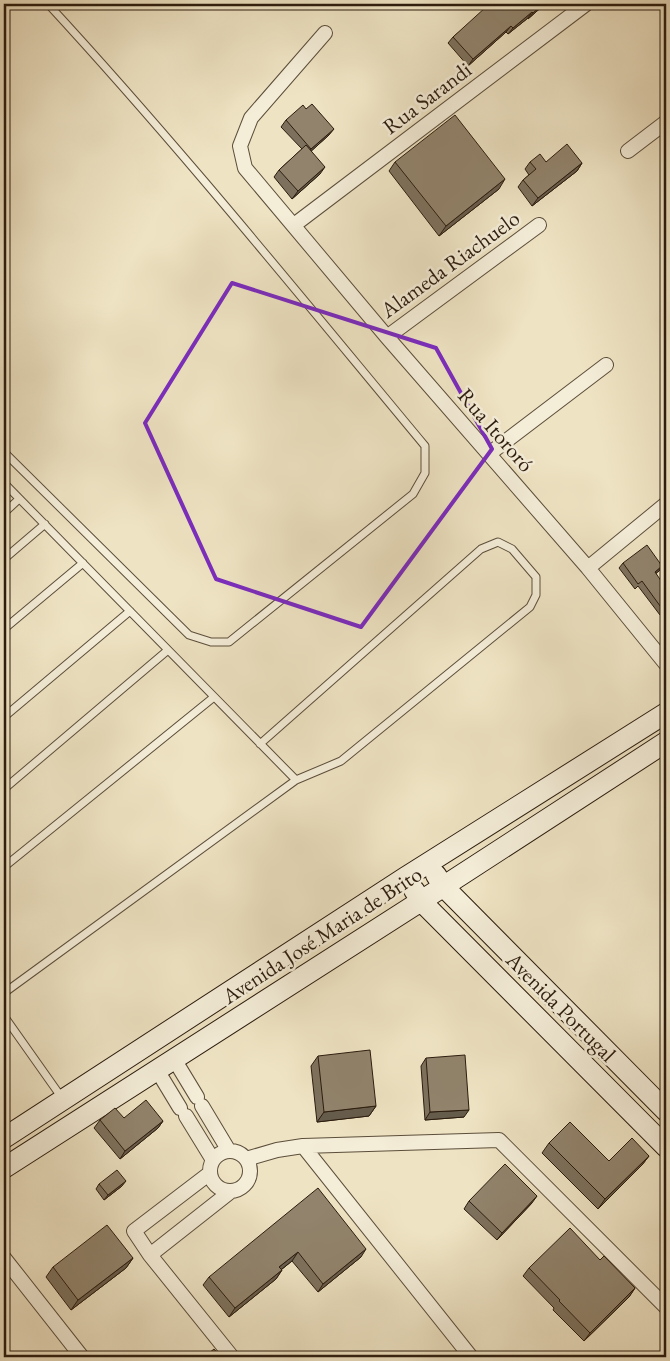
<svg xmlns="http://www.w3.org/2000/svg" width="670" height="1361" font-family="'EB Garamond',serif">
  <rect width="100%" height="100%" fill="#eee3c3"/>
  <filter id="stains"><feTurbulence type="fractalNoise" baseFrequency=".004" numOctaves="4"/><feColorMatrix values="0 0 0 0 .2 0 0 0 0 .09 0 0 0 0 .02 0 0 0 .5 -.17"/></filter>
  <radialGradient id="worn" r=".72"><stop offset=".6" stop-color="#630" stop-opacity="0"/><stop offset="1" stop-color="#630" stop-opacity=".3"/></radialGradient>
  <g fill="none" stroke-linecap="round" stroke-linejoin="round">
    <g stroke="#5c4e3b" stroke-width="9">
      <path id="lane" d="M4 452 189 635 211 642H229L413 494 425 473V446C301 297 179 146 48 4
        M4 483 296 780
        M4 513 19 499
        M4 559 45 524
        M4 629 83 563
        M4 717 130 611
        M4 789 168 650
        M4 867 214 697
        M4 993 296 780 341 761 530 607 536 595V577L512 549 498 542 481 549 260 744
        M4 1016 62 1098"/>
    </g>
    <g stroke="#5c4e3b" stroke-width="16">
      <path id="street" d="M325 33 251 118 240 146 245 168 387 337 588 568 666 664
        M628 151 666 122
        M294 225 586 4
        M387 337 539 225
        M489 454 606 365
        M588 568 666 504
        M174 1059 197 1097
        M157 1070 180 1108
        M202 1106 229 1151
        M186 1116 213 1160
        M303 1146 471 1357
        M210 1171a20 20 0 1 1 40 0a20 20 0 1 1-40 0Z
        M246 1159 277 1150 303 1146 499 1140 666 1307
        M210 1173 134 1231 150 1255 232 1357
        M150 1255 230 1192
        M4 1258 82 1357"/>
    </g>
    <g stroke="#2c1c0e" stroke-width="22">
      <path id="secondary" d="M436 875 443 886 666 1111
        M414 890 421 901 666 1147
        M4 1138 406 877 666 713
        M4 1168 421 901 666 742"/>
    </g>
    <use href="#lane" stroke="#f4edd8" stroke-width="7"/>
    <use href="#street" stroke="#f4edd8" stroke-width="14"/>
    <use href="#secondary" stroke="#f4edd8" stroke-width="20"/>
  </g>
  <path fill="#7d715d" stroke="#2c1c0e" d="M493 4H545L528 19V18L508 34 506 32 468 66 448 43 453 37Z
    M286 120 329 135 311 151 320 174 292 199 274 177 279 170 302 149 281 127Z
    M395 162 499 189 439 236 389 171Z
    M530 162H546L582 163 577 171 532 206 518 187 523 180 529 175 525 169Z
    M623 563 662 566 659 571 656 573 666 610 660 615 638 586 635 589 619 568Z
    M318 1056 376 1106 369 1116 317 1122 311 1066Z
    M426 1058 464 1117 425 1120 421 1066Z
    M124 1118 163 1121 158 1128 120 1159 94 1128 100 1120Z
    M549 1143 609 1161 649 1156 642 1165 598 1209 542 1153Z
    M99 1184 122 1186 104 1200 96 1189Z
    M469 1201 532 1203 497 1240 464 1209Z
    M341 1218 361 1257 318 1292 292 1261 281 1270H282L276 1279 229 1317 203 1285 209 1277Z
    M133 1258 126 1268 71 1310 46 1277 53 1267Z
    M600 1260 635 1288 629 1297 584 1341 553 1310 554 1308 523 1276 529 1268Z"/>
  <path fill="#665c4c" stroke="#2c1c0e" d="M543 4H545L528 19 533 13Z
    M532 12 528 18 508 34 513 28Z
    M511 26 506 32 468 66 473 59Z
    M334 129 329 135 307 155 311 149Z
    M582 163 577 171 532 206 538 198Z
    M325 167 320 174 292 199 298 191Z
    M505 179 499 189 439 236 446 226Z
    M662 566 659 571 651 577 655 572Z
    M666 608V610L660 615 663 610Z
    M376 1106 369 1116 317 1122 324 1112Z
    M469 1110 464 1117 425 1120 430 1112Z
    M163 1121 158 1128 120 1159 125 1151Z
    M649 1156 642 1165 598 1209 605 1199Z
    M126 1181 122 1186 104 1200 108 1195Z
    M537 1196 532 1203 497 1240 502 1233Z
    M366 1249 361 1257 318 1292 323 1284Z
    M298 1252 292 1261 273 1276 279 1267Z
    M133 1258 126 1268 71 1310 78 1300Z
    M282 1270 276 1279 229 1317 235 1308Z
    M635 1288 629 1297 584 1341 590 1333Z"/>
  <path fill="#91836c" stroke="#2c1c0e" d="M493 4H543L533 13 532 12 513 28 511 26 473 59 453 37 486 7 488 8Z
    M312 104 334 129 311 149 286 120 303 105 306 109Z
    M455 115 505 179 446 226 395 162Z
    M567 144 582 163 538 198 523 180 536 169 530 162 540 154 546 162Z
    M306 145 325 167 298 191 279 170Z
    M647 545 662 566 655 572 666 588V608L663 610 642 581 638 584 623 563Z
    M370 1050 376 1106 324 1112 318 1056Z
    M465 1055 469 1110 430 1112 426 1058Z
    M146 1100 163 1121 125 1151 100 1120 115 1108 124 1118Z
    M570 1122 609 1161 632 1138 649 1156 605 1199 549 1143Z
    M505 1164 537 1196 502 1233 469 1201Z
    M117 1170 126 1181 108 1195 99 1184Z
    M318 1188 366 1249 323 1284 298 1252 279 1267 282 1270 235 1308 209 1277Z
    M107 1225 133 1258 78 1300 53 1267Z
    M570 1228 600 1260 604 1256 635 1288 590 1333 559 1301 560 1300 529 1268Z
    M214 1349 221 1357H204Z"/>
  <path fill="none" stroke="#7b2cbf" stroke-width="4" stroke-linejoin="round" d="M232 283 436 348 492 449 361 627 216 579 145 423Z"/>
  <g text-anchor="middle" dominant-baseline="central" stroke-width="5" stroke-linejoin="round" paint-order="stroke">
    <g font-size="22" fill="#2c1c0e" stroke="#f4edd8">
      <text transform="translate(427 98) rotate(-37)">Rua Sarandi</text>
      <text transform="translate(450 264) rotate(-36)">Alameda Riachuelo</text>
      <text transform="translate(496 430) rotate(49)">Rua Itororó</text>
      <text transform="translate(322 935) rotate(-33)">Avenida José Maria de Brito</text>
      <text transform="translate(561 1007) rotate(45)">Avenida Portugal</text>
    </g>
  </g>
  <rect width="670" height="1361" fill="none" stroke="#eee3c3" stroke-width="20"/>
  <rect x="5" y="5" width="660" height="1351" fill="none" stroke="#2c1c0e" stroke-width="2.5"/>
  <rect x="10" y="10" width="650" height="1341" fill="none" stroke="#2c1c0e"/>
  <rect width="100%" height="100%" filter="url(#stains)"/>
  <rect width="100%" height="100%" fill="url(#worn)"/>
</svg>
